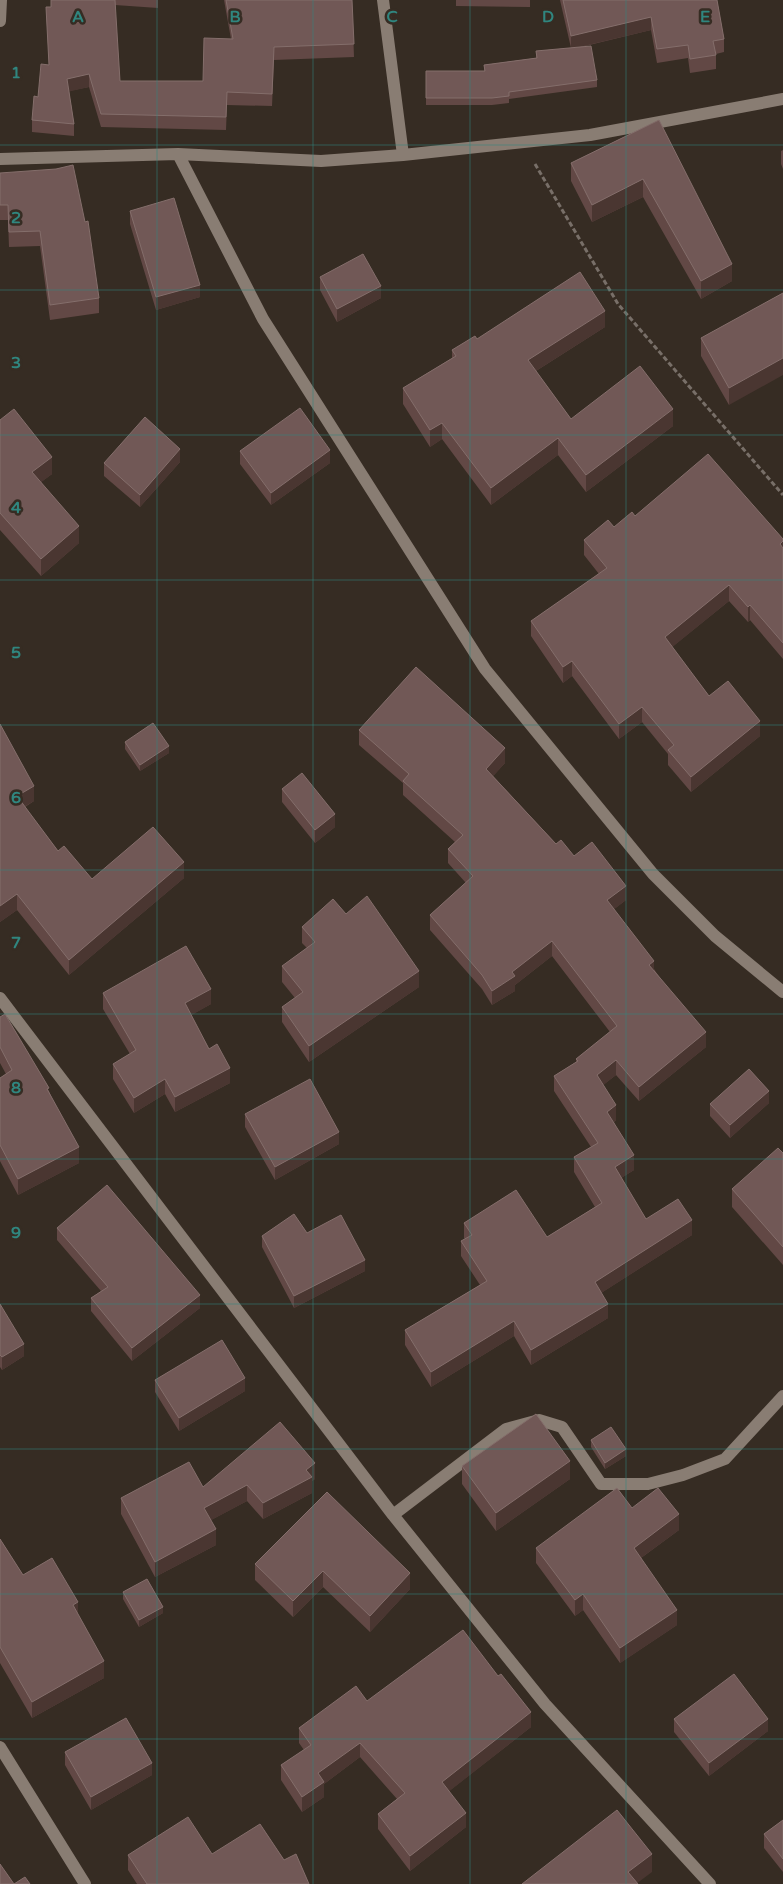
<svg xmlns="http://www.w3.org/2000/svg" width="783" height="1884" font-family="'Varela Round',sans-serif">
  <rect width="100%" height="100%" fill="#362c23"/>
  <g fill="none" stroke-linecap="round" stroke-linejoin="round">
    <path stroke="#786f68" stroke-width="3" stroke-dasharray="5 2.5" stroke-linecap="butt" d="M535 164 618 304 783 495"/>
    <path stroke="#897d73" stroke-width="12" d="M383 0 403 155
      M0 21 1 0
      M178 154 263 319 485 669 653 874 715 936 783 992
      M0 159 178 154 321 161 403 155 590 135 783 99
      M0 998 393 1515 545 1704 710 1884
      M393 1515 506 1429 539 1420 562 1427 601 1484H648L683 1475 725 1459 783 1396
      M0 1747 85 1884"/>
  </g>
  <path fill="#624845" d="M51 0H158V8L115 5 120 81H203L231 39 224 0H352L354 57 274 60 272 106 227 105 226 130 101 127 89 87 69 91 74 124V136L32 132V120L49 65 46 7H51Z
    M456 0H530V7L456 6Z
    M560 0H717L724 39V52L716 54V69L690 73 688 58 657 63 651 30 581 47 597 80V87L509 99V103L492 105H426V71H484V65L536 58V51L571 48Z
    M659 120 732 281 701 299 643 197 592 222 571 181V163Z
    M783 150V169L781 164V151Z
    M0 173 99 298V313L50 320 40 246 9 247 8 220H0Z
    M130 211 200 297 156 310 130 224Z
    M320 277 381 298 337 322 320 290Z
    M783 293 729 405 701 356V338Z
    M605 327 536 371 571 419 673 426 586 492 558 455 491 505 442 439 430 447 403 404V388L452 358V350L477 339Z
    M0 420 52 474 41 482 79 543 41 576 0 530Z
    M240 451 330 463 271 505 240 464Z
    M180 462 140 507 104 476V463Z
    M635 516 783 539V659L750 620 748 622 729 601 672 647 709 696 760 736 691 792 668 765V754L642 722 619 739 572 676 563 683 531 636V621L599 574 584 555V540L614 527Z
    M0 724 34 801 25 807 58 851 92 879 184 878 69 975 17 910 0 922Z
    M359 730 505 763 493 776 556 844 574 856 626 900 614 909 706 1047 639 1101 616 1075 603 1085 616 1120 614 1122 634 1170 621 1178 646 1219 692 1235 601 1293 608 1318 531 1365 514 1336 431 1387 405 1345V1330L480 1285 461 1256V1241L465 1239 464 1238V1223L547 1237 595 1207 574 1172V1157L591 1147 554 1091V1076L576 1062V1059L610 1032 552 956 515 985V991L492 1005 482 989 430 930V915L466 883 448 863V849L455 842 403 795V783L359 745Z
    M125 742 169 753 140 771 125 749Z
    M282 789 335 827 315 843 282 802Z
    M346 914 419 987 309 1062 282 1022V1007L295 998 282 982V966L307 948 302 943V927Z
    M103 993 211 1004 191 1015 209 1049 230 1083 175 1112 165 1094 134 1113 113 1079V1064L130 1054 103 1009Z
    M0 1017 49 1091 79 1163 18 1195 0 1161V1078L6 1074 0 1063Z
    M769 1103 730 1138 710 1116V1104Z
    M245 1114 339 1144 275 1180 245 1127Z
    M783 1153V1265L732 1207V1189Z
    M57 1228 200 1308 132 1361 91 1311V1298L101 1291 57 1240Z
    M307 1233 365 1271 294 1308 262 1247V1236Z
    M0 1304 24 1356 2 1370 0 1367Z
    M155 1380 245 1391 179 1431 155 1392Z
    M591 1440 626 1456 605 1469 591 1447Z
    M462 1466 570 1479 496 1531 462 1484Z
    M315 1479 312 1481V1493L263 1519 247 1501 211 1520 216 1545 155 1577 121 1514V1498L203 1487Z
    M327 1492 410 1589 370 1632 323 1587 293 1617 255 1580V1564Z
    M632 1508 679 1530 641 1558 677 1625 620 1663 583 1610 575 1616 536 1563V1548Z
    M0 1539 23 1575 78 1615 104 1678 32 1718 0 1663Z
    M123 1592 163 1613 139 1627 123 1599Z
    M367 1701 531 1727 449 1791 466 1827 410 1871 378 1829V1814L397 1799 360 1757 324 1784V1797L302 1812 281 1780V1765L304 1750 299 1743V1728Z
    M674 1719 768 1731 709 1776 674 1732Z
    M65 1752 152 1775 91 1810 65 1765Z
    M783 1820V1872L764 1848V1834Z
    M212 1854 284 1860 309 1884H137L128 1870V1855Z"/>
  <path fill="#4a3631" d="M651 17V30L571 49V36Z
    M89 74V87L67 92V79Z
    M643 179V197L592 222V205Z
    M732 264V281L701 299V281Z
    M200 285V297L156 310V297Z
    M381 286V298L337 322V309Z
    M605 311V327L528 376V360Z
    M783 358V375L729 405V388Z
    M673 409V426L586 492V475Z
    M442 423V439L430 447V430Z
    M558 438V455L491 505V488Z
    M180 449V462L140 507V495Z
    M330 450V463L271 505V493Z
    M52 457V474L32 489V472Z
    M79 526V543L41 576V559Z
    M783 541V556L780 544Z
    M729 585V601L665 653V637Z
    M750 605V620L748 622V607Z
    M572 661V676L563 683V667Z
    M642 707V722L619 739V724Z
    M760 721V736L691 792V777Z
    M169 746V753L140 771V765Z
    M505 748V763L486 784V769Z
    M34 786V801L17 811V796Z
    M335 814V827L315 843V830Z
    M184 862V878L69 975V960Z
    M626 886V900L607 915V900Z
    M17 894V910L0 922V906Z
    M552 941V956L515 985V991L492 1005V991L512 972Z
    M654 961V976L649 965Z
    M419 971V987L309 1062V1046Z
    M211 989V1004L185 1019V1003Z
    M706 1032V1047L639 1101V1087Z
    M616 1060V1075L597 1090V1075Z
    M230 1068V1083L175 1112V1097Z
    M165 1079V1094L134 1113V1098Z
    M769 1091V1103L730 1138V1125Z
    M616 1105V1120L607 1127V1112Z
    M339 1132V1144L275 1180V1167Z
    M79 1147V1163L18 1195V1179Z
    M634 1155V1170L615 1182V1167Z
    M692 1220V1235L595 1297V1282Z
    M365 1260V1271L294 1308V1296Z
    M200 1295V1308L132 1361V1348Z
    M608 1304V1318L531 1365V1350Z
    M514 1321V1336L431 1387V1372Z
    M24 1344V1356L2 1370V1357Z
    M245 1378V1391L179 1431V1418Z
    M626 1449V1456L605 1469V1463Z
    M570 1461V1479L496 1531V1513Z
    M315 1463V1479L312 1481V1493L263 1519V1503Z
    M247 1485V1501L204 1524V1508Z
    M679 1514V1530L634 1563V1548Z
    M216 1529V1545L155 1577V1562Z
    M323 1571V1587L293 1617V1601Z
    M410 1573V1589L370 1632V1616Z
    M583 1594V1610L575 1616V1600Z
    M78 1602V1618L73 1605Z
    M163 1607V1613L139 1627V1620Z
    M677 1610V1625L620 1663V1648Z
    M104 1661V1678L32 1718V1702Z
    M531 1712V1727L442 1797V1782Z
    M768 1719V1731L709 1776V1763Z
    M360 1743V1757L324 1784V1797L302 1812V1797L318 1773Z
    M152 1763V1775L91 1810V1797Z
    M466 1813V1827L410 1871V1856Z
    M652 1854V1872L636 1884 628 1872Z"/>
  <path fill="#715856" stroke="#846e6b" d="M51 0H115L120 81H203L204 38 233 39 226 0H352L354 44 274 47 272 94 227 92 226 117 101 114 89 74 67 79 74 124 32 120 34 96 38 97 41 64 49 65 46 7H51Z
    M563 0H717L724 39 713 41 716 55 690 59 688 45 657 49 651 17 571 36Z
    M591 46 597 80 509 92V96L492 98H426V71H485L484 65 537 58 536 51Z
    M659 120 732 264 701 281 643 179 592 205 571 163Z
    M73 165 85 222 88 221 99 298 50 305 40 231 9 232 8 205H0V173L56 169Z
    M174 198 200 285 156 297 130 211Z
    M363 254 381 286 337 309 320 277Z
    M580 272 605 311 528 360 571 419 640 366 673 409 586 475 558 438 491 488 442 423 430 430 403 388 456 356 452 350 475 336 477 339Z
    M783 293V358L729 388 701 338Z
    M300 408 330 450 271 493 240 451Z
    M14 409 52 457 32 472 79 526 41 559 0 513V420Z
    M145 417 180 449 140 495 104 463Z
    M708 454 783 539V541L780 544 783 548V643L750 605 748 607 729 585 665 637 709 696 728 681 760 721 691 777 668 750 674 745 642 707 619 724 572 661 563 667 531 621 607 568 584 540 608 520 614 527 632 512 635 516Z
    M416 667 505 748 486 769 556 844 561 840 574 856 592 842 626 886 607 900 654 961 649 965 706 1032 639 1087 616 1060 597 1075 616 1105 607 1112 634 1155 615 1167 646 1219 678 1199 692 1220 595 1282 608 1304 531 1350 514 1321 431 1372 405 1330 487 1281 461 1241 472 1235 464 1223 516 1190 547 1237 602 1203 574 1157 598 1143 554 1076 578 1061 576 1059 617 1026 552 941 512 972 515 976 492 991 482 975 430 915 473 876 448 849 463 835 403 781 409 774 359 730Z
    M153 723 169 746 140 765 125 742Z
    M0 724 34 786 17 796 58 851 64 846 92 879 153 827 184 862 69 960 17 894 0 906Z
    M302 773 335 814 315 830 282 789Z
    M367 896 419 971 309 1046 282 1007 303 992 282 966 315 942 302 927 333 899 346 914Z
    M186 946 211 989 185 1003 209 1049 217 1044 230 1068 175 1097 165 1079 134 1098 113 1064 136 1050 103 993Z
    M5 1014 49 1088 47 1089 79 1147 18 1179 0 1145V1078L12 1070 0 1047V1017Z
    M749 1069 769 1091 730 1125 710 1104Z
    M310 1079 339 1132 275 1167 245 1114Z
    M778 1148 783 1153V1247L732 1189Z
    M107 1185 200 1295 132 1348 91 1298 108 1287 57 1228Z
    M294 1214 307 1233 341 1215 365 1260 294 1296 262 1236Z
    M0 1304 24 1344 2 1357 0 1355Z
    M222 1340 245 1378 179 1418 155 1380Z
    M536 1414 570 1461 496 1513 462 1466Z
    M280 1422 315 1463 306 1470 312 1477 263 1503 247 1485 204 1508 216 1529 155 1562 121 1498 189 1462 203 1487Z
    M611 1427 626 1449 605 1463 591 1440Z
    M617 1488 632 1508 658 1488 679 1514 634 1548 677 1610 620 1648 583 1594 575 1600 536 1548Z
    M327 1492 410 1573 370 1616 323 1571 293 1601 255 1564Z
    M0 1539 23 1575 52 1558 78 1602 73 1605 104 1661 32 1702 0 1647Z
    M147 1579 163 1607 139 1620 123 1592Z
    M463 1630 498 1676 501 1674 531 1712 442 1782 466 1813 410 1856 378 1814 405 1793 360 1743 318 1773 324 1782 302 1797 281 1765 311 1745 299 1728 356 1686 367 1701Z
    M734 1674 768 1719 709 1763 674 1719Z
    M126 1718 152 1763 91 1797 65 1752Z
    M617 1810 652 1854 628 1872 638 1884H522Z
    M188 1817 212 1854 260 1824 284 1860 296 1854 309 1884H147L128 1855Z
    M783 1820V1859L764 1834Z
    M0 1864 14 1884H0Z
    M25 1877 30 1884H14Z"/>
  <path fill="none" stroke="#30867f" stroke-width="1" stroke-opacity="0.55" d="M157 0V1884M313 0V1884M470 0V1884M626 0V1884M0 145H783M0 290H783M0 435H783M0 580H783M0 725H783M0 870H783M0 1014H783M0 1159H783M0 1304H783M0 1449H783M0 1594H783M0 1739H783"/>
  <g font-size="16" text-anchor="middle" font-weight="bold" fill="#30867f" stroke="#362c23" stroke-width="5" stroke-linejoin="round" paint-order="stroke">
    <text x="78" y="22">A</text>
    <text x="235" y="22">B</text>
    <text x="392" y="22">C</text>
    <text x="548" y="22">D</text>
    <text x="705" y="22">E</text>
    <text x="16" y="78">1</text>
    <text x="16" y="223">2</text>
    <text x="16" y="368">3</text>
    <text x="16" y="513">4</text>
    <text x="16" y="658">5</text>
    <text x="16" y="803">6</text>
    <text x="16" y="948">7</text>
    <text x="16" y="1093">8</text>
    <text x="16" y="1238">9</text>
  </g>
</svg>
